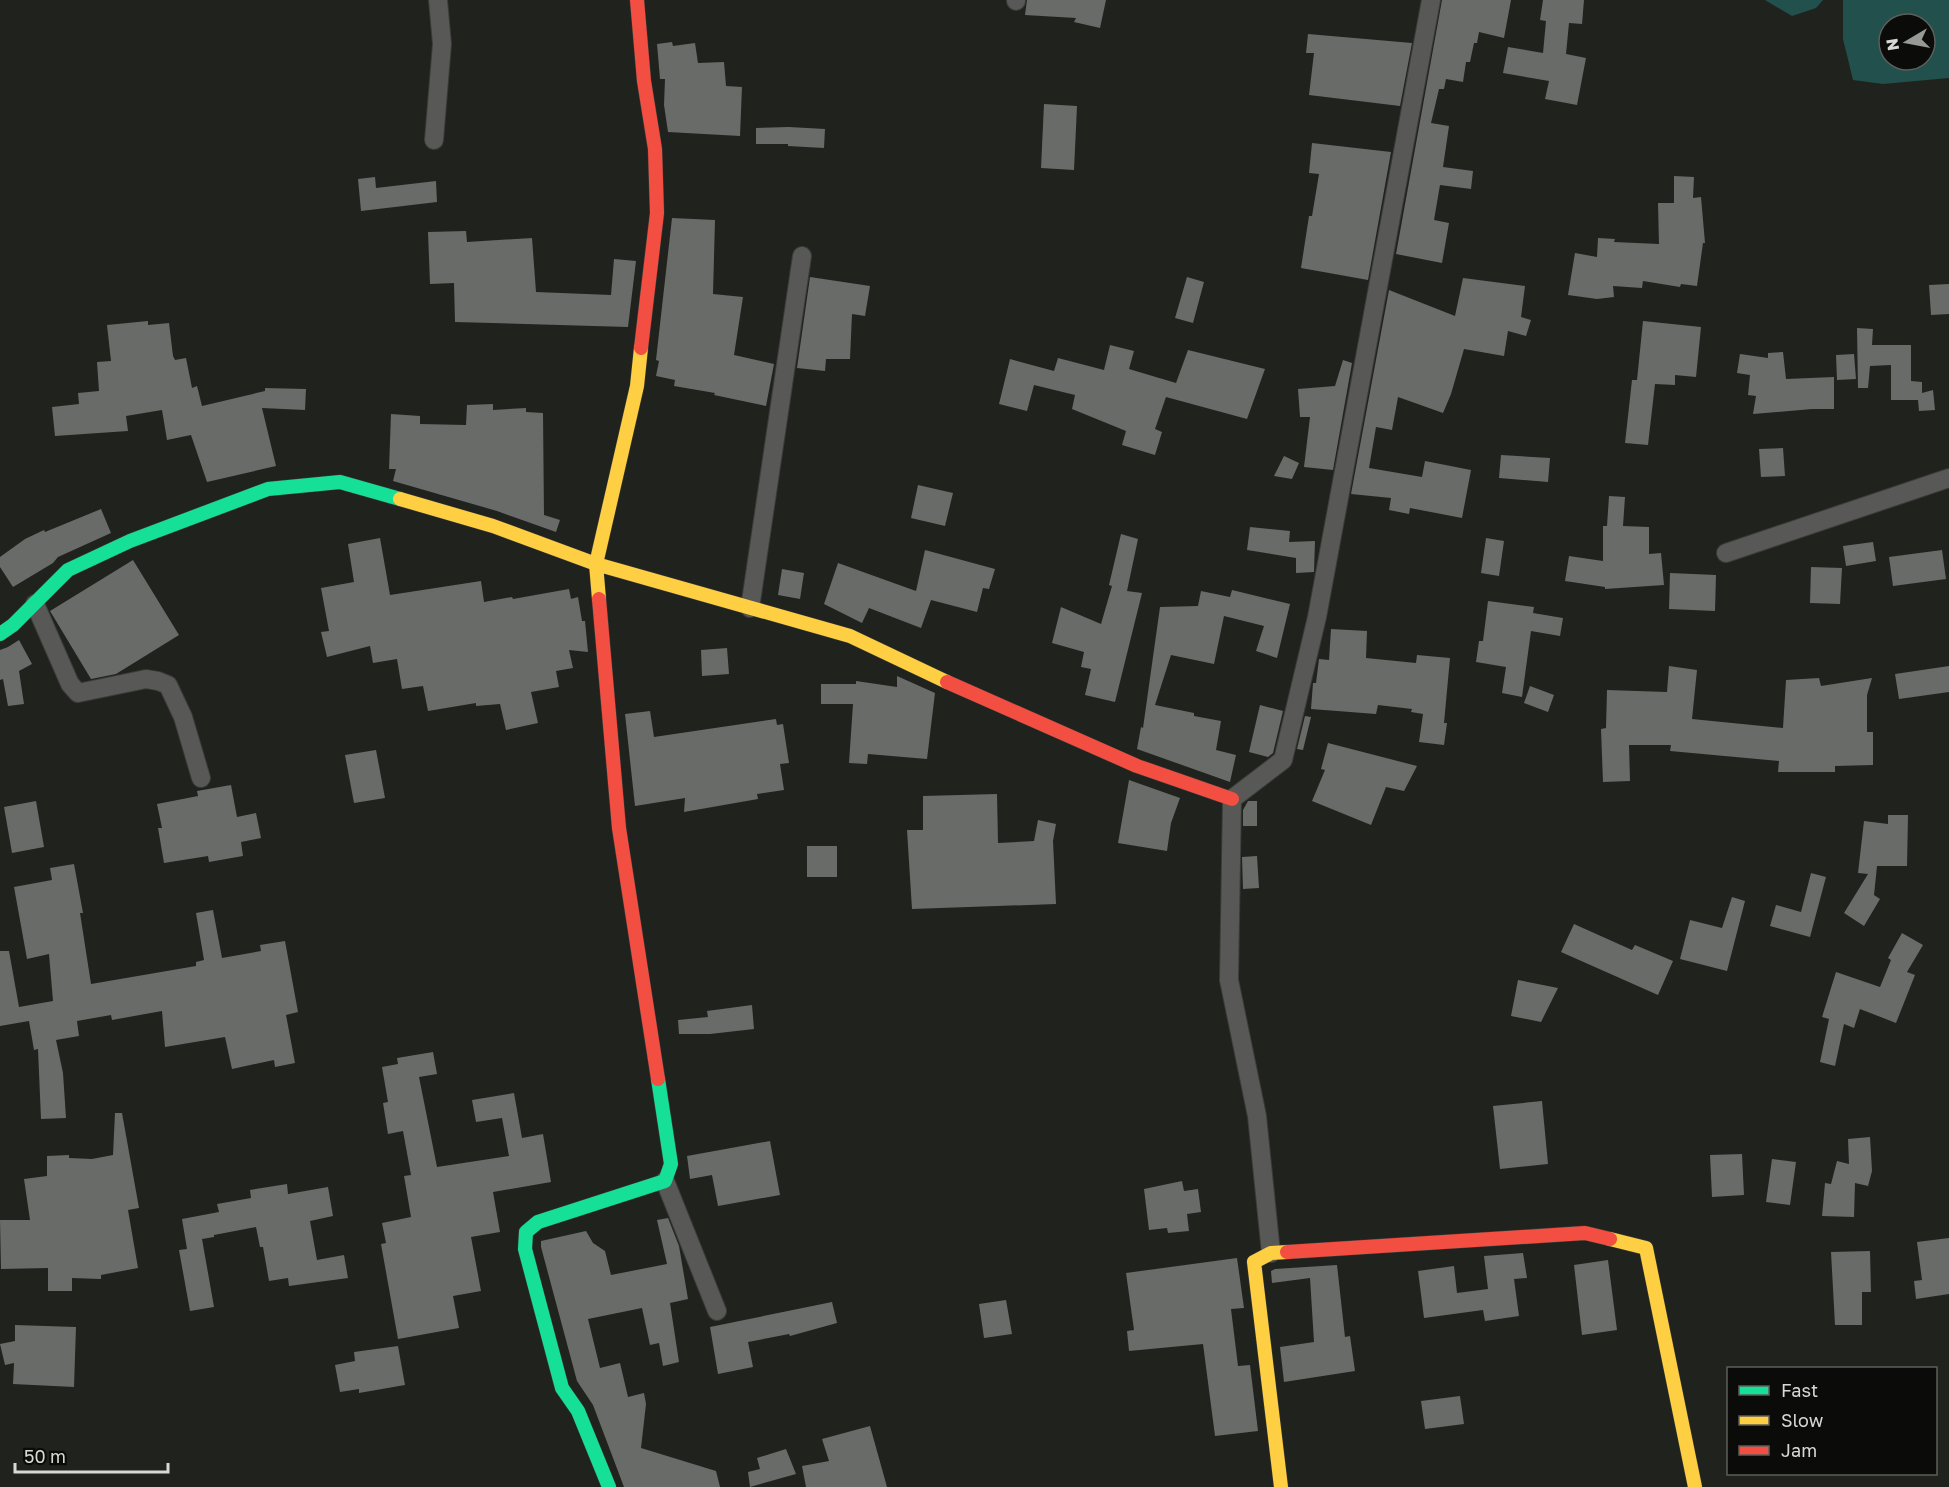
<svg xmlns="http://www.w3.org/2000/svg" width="1949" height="1487" font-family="'Golos Text',sans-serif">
  <rect width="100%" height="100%" fill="#20221e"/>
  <path fill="#22504c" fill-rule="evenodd" d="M1765 0H1823L1816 8 1792 16Z
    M1843 0H1949V78L1883 84 1853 80 1843 39ZM1889 24H1925V60H1889Z"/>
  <path fill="#696b68" d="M1027 0H1106L1100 28 1074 22 1076 18 1025 15Z
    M1442 0H1511L1504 38 1479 32 1477 43H1474L1470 62H1466L1463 82 1446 79 1444 89H1439L1431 123 1449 126 1443 167 1473 171 1471 189 1440 185 1434 220 1449 223 1442 263 1396 254Z
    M1543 0H1584L1582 24 1569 23 1566 54 1586 58 1577 105 1545 99 1549 81 1503 73 1508 47 1543 53 1546 21 1540 20Z
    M1308 34 1412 43 1400 106 1309 95 1314 53H1306Z
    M672 42 673 46 695 43 698 63 724 62 726 86 742 87 740 136 668 132 664 105 665 79H660L657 44Z
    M1044 104 1077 106 1074 170 1041 168Z
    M756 128 789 127 825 129 824 148 788 146V144H756Z
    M1312 143 1391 152 1368 280 1301 268 1309 216H1312L1319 174 1309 173Z
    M1674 176 1694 177 1693 198 1701 197 1705 243H1703L1697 286 1681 284 1680 287 1643 281 1642 288 1613 286 1614 297 1597 299 1568 295 1575 253 1597 257 1598 238 1615 239 1614 242 1659 244 1658 203H1674Z
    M375 177 376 188 436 181 437 202 361 211 358 179Z
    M672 218 715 220 713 294 743 297 734 355 774 364 766 406 714 395 715 393 674 386 675 380 656 376 659 361 656 360Z
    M466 231 467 242 532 238 536 292 611 295 614 259 636 261 628 327 455 322 454 283 430 284 428 232Z
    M810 277 870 286 865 316 852 314 850 359H826L825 371 797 368Z
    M1187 277 1204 282 1193 323 1175 318Z
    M1463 278 1525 286 1521 317 1531 320 1526 336 1508 331 1504 356 1464 349 1451 394 1443 413 1398 397 1392 430 1376 427 1369 468 1422 477 1425 461 1471 470 1462 518 1410 508 1409 514 1389 510 1391 498 1351 494 1389 290 1455 316Z
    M1949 284V314L1931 315 1929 285Z
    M148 321V325L169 323 173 356 175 360 186 358 192 388 197 386 202 406 265 391V388L306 389 305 410 262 408 276 466 207 482 191 435 167 440 162 410 126 416 128 431 55 436 52 407 79 404 78 393 99 391 97 362 111 361 107 325Z
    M1643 321 1701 327 1696 377 1675 375V385L1655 384 1648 445 1625 443 1632 380H1637Z
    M1857 328 1873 329 1872 345H1911V381L1922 382V393L1933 390 1935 410 1919 411 1918 400H1891V365L1870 366 1868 388H1858Z
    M1110 345 1134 351 1129 369 1176 383 1188 350 1265 369 1247 419 1166 397 1155 429 1162 432 1155 455 1122 445 1126 431 1072 409 1075 395 1034 385 1027 411 999 404 1010 359 1054 371 1058 358 1104 370Z
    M1783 352 1786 379 1834 377V409H1812L1753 414 1756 396 1748 395 1750 375 1737 373 1740 354 1768 358V353Z
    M1854 354 1856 379 1837 380 1836 355Z
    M1343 360 1352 363 1333 470 1304 467 1310 417H1300L1298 389 1335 386Z
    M493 404V410L526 408V412L543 413 544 515 560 520 556 532 497 511 393 481 396 469H389L391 414 420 416V424L466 425 467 405Z
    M1783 448 1785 476 1761 477 1759 449Z
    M1501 455 1550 458 1548 482 1499 478Z
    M1284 456 1299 463 1292 479 1274 476Z
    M918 485 953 493 945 526 911 518Z
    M1609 496 1625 497 1623 526 1649 527V554L1661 553 1664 585 1605 589V587L1565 581 1569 556 1603 561V526H1607Z
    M101 509 111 533 58 557 53 563 13 587 0 567V557L25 539 44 530 45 532Z
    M1250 527 1290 531 1289 542 1315 541 1314 572 1296 573V558L1247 550Z
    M1121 534 1138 539 1127 591 1142 593 1115 702 1085 695 1091 669 1081 667 1084 652 1052 643 1061 607 1101 624 1112 586 1109 585Z
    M380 538 390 595 481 581 484 602 512 597 513 599 569 589 571 599 578 597 582 621H585L588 652 569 650 573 668 556 671 559 687 531 692 538 723 506 730 500 704 476 706V703L428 711 423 686 402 689 397 659 373 663 370 646 327 657 321 632 329 631 321 588 354 582 348 544Z
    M1486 538 1504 541 1499 576 1481 573Z
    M1873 542 1876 561 1846 566 1843 546Z
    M925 550 995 569 989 589 983 588 977 612 931 600 921 628 869 608 862 623 824 604 838 563 916 591Z
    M1942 550 1946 579 1893 586 1889 557Z
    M133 560 179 635 116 674 91 679 50 611Z
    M1811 567 1842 568 1840 604 1810 603Z
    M782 569 804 573 800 599 778 595Z
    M1670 573 1716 575 1715 611 1669 609Z
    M1232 590 1290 604 1277 658 1256 651 1264 626 1224 616 1214 664 1171 655 1155 705 1194 713V716L1221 721 1216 750 1236 755 1230 782 1137 749 1141 727 1143 728 1160 607 1198 606 1201 591 1230 597Z
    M1488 601 1534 607 1533 613 1563 618 1560 636 1531 631 1522 697 1502 693 1506 667 1476 662 1479 641H1483Z
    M1331 629 1367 631 1366 658 1416 663 1417 655 1450 658 1444 723H1447L1444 745 1419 742 1423 714 1411 712 1412 709 1378 705 1376 714 1311 709 1313 683H1316L1319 659 1329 660Z
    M19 640 32 664 19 671 24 704 8 706 3 679 0 680V650L8 647Z
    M727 648 729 674 702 676 701 650Z
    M1669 666 1697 670 1692 719 1783 728 1786 680 1819 678 1821 686 1872 678 1867 695V732H1873V765L1835 766V772H1778L1779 761 1670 751 1671 745H1629L1630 781 1603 782 1601 729 1606 728 1607 690 1667 692Z
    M1949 666V692L1899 699 1895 674Z
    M897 676 935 693 927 759 868 754 867 764 849 763 853 704H821V684H856V681L897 687Z
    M1530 686 1554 695 1548 712 1524 703Z
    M1260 705 1283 711 1273 753 1268 757 1249 752Z
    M650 711 654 737 776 719 777 725 783 724 789 763 780 764 784 790 757 794 758 799 684 812 685 798 635 806 625 714Z
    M1305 716 1311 717 1303 750 1297 749Z
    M1328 743 1417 766 1404 791 1386 787 1371 825 1312 801 1325 770 1321 769Z
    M376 750 385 798 354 803 345 755Z
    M1129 780 1180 798 1171 823 1167 851 1118 843Z
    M231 785 237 817 256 813 261 838 241 842 243 856 209 862 208 856 164 863 158 828H162L157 804 198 796 197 791Z
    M997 794 998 843 1034 841 1038 820 1056 824 1053 841 1056 904 912 909 907 830H923V796Z
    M36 801 44 847 12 853 4 807Z
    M1248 801H1257V826H1243V810Z
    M1888 815H1908L1907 866H1877L1874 895 1880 899 1864 926 1844 913 1868 874 1858 873 1864 821 1888 824Z
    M807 846H837V877H807Z
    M1257 856 1259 888 1243 889 1242 857Z
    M74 864 83 913H80L91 984 196 966V962L204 960 196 913 213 910 222 958 261 951 260 945 285 941 298 1012 286 1015 295 1063 275 1067 274 1060 232 1069 225 1037 165 1047 162 1011 112 1020 111 1015 77 1021 79 1036 56 1040 63 1073 66 1118 41 1119 38 1049 34 1050 29 1021 0 1026V951H9L19 1007 53 1001 49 954 27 959 14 887 52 880 50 868Z
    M1811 873 1826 877 1810 937 1770 926 1776 905 1801 912Z
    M1732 897 1745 901 1727 971 1680 959 1690 920 1722 928Z
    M1574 924 1632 950 1635 945 1673 961 1658 995 1561 952Z
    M1902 933 1923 945 1907 972 1915 975 1896 1023 1860 1009 1854 1028 1844 1024 1835 1066 1820 1062 1829 1019 1822 1017 1836 972 1880 987 1891 960 1888 958Z
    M1518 980 1558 988 1541 1022 1511 1016Z
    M752 1005 754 1029 710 1034H679L678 1020 708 1017 707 1011Z
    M433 1052 437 1074 419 1077 437 1167 509 1156 502 1118 476 1122 472 1100 514 1093 522 1138 543 1134 551 1182 493 1192 500 1232 471 1237 481 1291 453 1296 459 1328 398 1339 381 1244 386 1243 382 1223 411 1217 404 1176 411 1175 403 1131 388 1134 383 1103 388 1102 382 1067 398 1064 397 1058Z
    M1542 1101 1548 1164 1500 1169 1493 1106Z
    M115 1113H122L139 1208 128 1210 138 1268 101 1275V1279L72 1278V1291H48V1268L1 1269 0 1220H30L24 1179 47 1176V1156L69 1155V1158L92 1159 113 1155Z
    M1870 1137 1872 1171 1868 1186 1855 1183 1854 1217 1822 1216 1825 1183 1831 1184 1837 1161 1849 1164 1848 1139Z
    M770 1141 780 1195 718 1206 712 1175 690 1179 687 1156Z
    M1742 1154 1744 1195 1712 1197 1710 1155Z
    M1772 1159 1796 1162 1790 1205 1766 1202Z
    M1182 1181 1184 1191 1198 1189 1201 1212 1187 1214 1189 1231 1168 1233 1167 1228 1149 1230 1144 1189Z
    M287 1184 288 1194 328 1187 333 1216 310 1221 317 1260 344 1255 348 1278 289 1286 288 1278 269 1281 263 1247H260L256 1227 214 1235V1237L202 1239 214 1307 190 1311 179 1250 187 1249 182 1219 219 1212 217 1204 251 1198 250 1190Z
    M668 1218 679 1246 688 1299 670 1303 679 1362 663 1366 659 1343 650 1345 642 1308 588 1319 600 1368 620 1363 628 1397 644 1393 646 1404 641 1448 716 1471 720 1487H624L593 1405 577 1381 541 1247V1241L586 1231 593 1243 605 1251 611 1275 667 1264 657 1220Z
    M1949 1238V1294L1916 1299 1914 1281 1922 1280 1917 1242Z
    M1870 1251 1871 1292H1862V1325H1835L1831 1252Z
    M1523 1253 1527 1278 1514 1279 1519 1316 1485 1321 1483 1310 1424 1318 1418 1271 1454 1266 1457 1293 1488 1289 1484 1256Z
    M1237 1258 1244 1308 1231 1309 1238 1366 1250 1365 1258 1431 1215 1436 1203 1344 1129 1351 1127 1331 1134 1330 1126 1273Z
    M1608 1260 1617 1330 1582 1335 1574 1265Z
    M1337 1265 1345 1337 1350 1336 1355 1371 1284 1382 1280 1347 1314 1342 1310 1278 1272 1283 1271 1271 1275 1269Z
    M1006 1300 1012 1334 984 1338 979 1304Z
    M832 1302 837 1323 790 1336 789 1334 748 1342 753 1367 718 1374 710 1327Z
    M15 1325 76 1327 74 1387 13 1384 14 1363 5 1365 0 1344 15 1341Z
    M398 1346 405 1385 359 1393V1389L340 1392 335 1365 355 1361 354 1352Z
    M1460 1396 1464 1424 1425 1429 1421 1401Z
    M870 1426 887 1487H806L802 1466 829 1461 822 1439Z
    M786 1449 796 1474 750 1487 748 1472 760 1469 757 1458Z"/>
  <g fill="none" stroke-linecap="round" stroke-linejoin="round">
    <g stroke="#3b3c39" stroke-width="20">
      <path id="street" d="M1016 1V0
        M434 140 442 44 438 0
        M1726 553 1949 478
        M35 604 70 684 78 693 146 679 158 681 168 685 183 717 201 778
        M750 608 802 256
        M665 1181 717 1311
        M1271 1253 1257 1116 1229 980 1232 799 1283 760 1317 617 1431 0"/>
    </g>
    <g stroke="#3b3c39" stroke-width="15">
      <path id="fast" d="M0 634 13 625 68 570 130 541 268 489 340 482 400 499
        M609 1487 578 1411 562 1388 525 1249 526 1232 538 1222 665 1181 671 1164 658 1079"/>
    </g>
    <g stroke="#3b3c39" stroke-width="15">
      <path id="slow" d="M400 499 493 526 596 564 637 386 641 348
        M599 599 596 564 850 636 947 682
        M1610 1239 1646 1248 1695 1487
        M1281 1487 1254 1262 1271 1253 1287 1252"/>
    </g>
    <g stroke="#3b3c39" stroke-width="15">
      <path id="jam" d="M637 0 644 81 655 149 657 213 641 348
        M599 599 619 828 658 1079
        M947 682 1137 766 1232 799
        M1287 1252 1585 1233 1610 1239"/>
    </g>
    <use href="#street" stroke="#585956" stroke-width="18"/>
    <use href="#fast" stroke="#16e098" stroke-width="14"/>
    <use href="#slow" stroke="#ffcf43" stroke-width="14"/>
    <use href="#jam" stroke="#f24e42" stroke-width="14"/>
  </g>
  <rect x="1727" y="1367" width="210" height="108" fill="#0b0c09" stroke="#5d5e5a" stroke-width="1.5"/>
  <rect x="1739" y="1386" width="30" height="9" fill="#16e098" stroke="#5d5e5a" stroke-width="1.5"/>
  <text x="1781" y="1397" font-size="18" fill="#d7d9d4">Fast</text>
  <rect x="1739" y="1416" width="30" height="9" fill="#ffcf43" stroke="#5d5e5a" stroke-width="1.5"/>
  <text x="1781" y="1427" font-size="18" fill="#d7d9d4">Slow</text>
  <rect x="1739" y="1446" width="30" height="9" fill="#f24e42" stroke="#5d5e5a" stroke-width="1.5"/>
  <text x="1781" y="1457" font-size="18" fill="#d7d9d4">Jam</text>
  <g transform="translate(1907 42) rotate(260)"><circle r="28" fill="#0b0c09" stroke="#5d5e5a" stroke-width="1.5"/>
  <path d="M0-4.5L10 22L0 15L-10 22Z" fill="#979994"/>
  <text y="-9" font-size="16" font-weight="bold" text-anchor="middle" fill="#d7d9d4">N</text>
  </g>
  <path d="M15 1463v9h153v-9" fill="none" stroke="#d7d9d4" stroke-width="3"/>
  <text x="24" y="1463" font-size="18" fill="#d7d9d4" stroke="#0b0c09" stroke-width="4.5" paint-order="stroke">50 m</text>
</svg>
